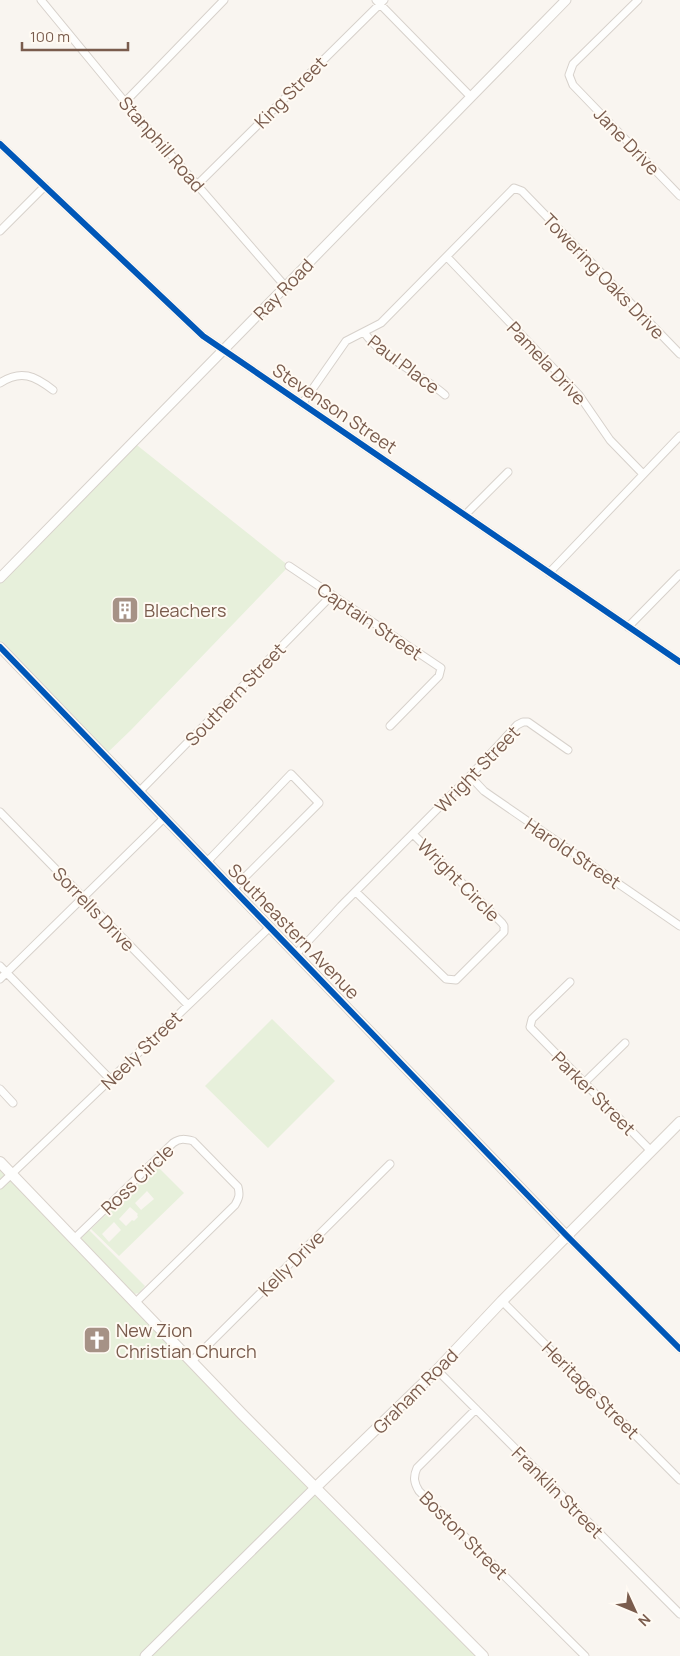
<svg xmlns="http://www.w3.org/2000/svg" width="680" height="1656" font-family="Manrope,sans-serif">
  <rect width="100%" height="100%" fill="#f9f5f0"/>
  <path fill="#e7f0db" fill-rule="evenodd" d="M133 442 289 566 131 730 104 756 0 647V578Z
    M272 1019 335 1081 268 1148 205 1086Z
    M0 1161 483 1656H0Z
    M157 1166 184 1193 119 1256 91 1229ZM147 1191 154 1199 141 1210 135 1203ZM130 1207 138 1214 137 1215 138 1217 134 1221 132 1220 126 1226 119 1219ZM114 1222 121 1230 109 1242 102 1234Z
    M89 1230 145 1286 139 1293 134 1294 82 1242V1237Z"/>
  <g fill="none" stroke-linecap="round" stroke-linejoin="round">
    <g stroke="#d7d1cb" stroke-width="9">
      <path id="minor" d="M41 0 125 102 285 286
        M376 0 471 97
        M638 0 573 64 569 75 573 85 680 196
        M125 102 224 0
        M0 144 203 336 680 662
        M197 185 384 0
        M0 231 45 186
        M447 257 579 395 610 440 643 474
        M364 332C380 357 422 374 445 395
        M0 383C21 369 35 376 53 390
        M302 404 346 341 381 323 514 188 522 191 680 354
        M465 515 508 472
        M289 566 441 668 439 676 390 726
        M549 573 680 436
        M628 627 680 574
        M470 776 484 791 494 798 680 926
        M139 792 332 595
        M0 812 188 1005
        M207 862 291 774 319 803 233 889
        M356 892 446 979 456 980 504 932V926L502 923 413 834
        M296 954 341 906 470 776 517 725 523 722H528L568 750
        M0 966 110 1079
        M0 979 164 818
        M570 982 532 1019 530 1027 651 1151
        M584 1083 625 1043
        M0 1089 13 1103
        M0 1185 270 927
        M567 1236 680 1349
        M74 1239 173 1143C180 1138 185 1139 193 1141L238 1187C240 1195 239 1198 235 1205L135 1303
        M502 1301 680 1480
        M191 1362 390 1164
        M437 1370 680 1614
        M476 1409 417 1468C413 1477 414 1483 419 1491L585 1656"/>
    </g>
    <g stroke="#d7d1cb" stroke-width="11">
      <path id="tertiary" d="M0 578 566 0
        M0 647 567 1236
        M145 1656 315 1488"/>
    </g>
    <g stroke="#d9d2cb" stroke-width="12">
      <path id="secondary" d="M0 1162 242 1414 483 1656
        M315 1488 437 1370 502 1301 680 1122"/>
    </g>
    <use href="#minor" stroke="#fefefd" stroke-width="7"/>
    <use href="#tertiary" stroke="#fefefd" stroke-width="9"/>
    <use href="#secondary" stroke="#fefefd" stroke-width="10"/>
    <g stroke="#fffaf3" stroke-width="9">
      <path id="cycleway" d="M0 144 203 336 680 662
        M0 647 567 1236 680 1349"/>
    </g>
    <use href="#cycleway" stroke="#0057b8" stroke-width="6"/>
  </g>
  <defs>
    <g id="building-square" transform="scale(1.4375)"><rect x="-9" y="-9" width="18" height="18" rx="4" fill="#a69286" stroke="#fffaf3"/><path d="M-4-6H4V6H1V3H-1V6H-4ZM-2.5-4.3h1.7v1.8h-1.7ZM.8-4.3h1.7v1.8H.8ZM-2.5-1h1.7V.8h-1.7ZM.8-1h1.7V.8H.8Z" fill="#fff"/></g>
    <g id="church-square" transform="scale(1.4375)"><rect x="-9" y="-9" width="18" height="18" rx="4" fill="#a69286" stroke="#fffaf3"/><path d="M-1.2-6h2.4v3.5h3.3v2.4h-3.3V6h-2.4V-.1h-3.3v-2.4h3.3Z" fill="#fff"/></g>
  </defs>
  <g fill-rule="evenodd">
    <use href="#building-square" x="125" y="610"/>
    <use href="#church-square" x="97" y="1340"/>
  </g>
  <g text-anchor="middle" dominant-baseline="central" stroke-width="4" stroke-linejoin="round" paint-order="stroke">
    <g font-size="18" fill="#7a5c4d" stroke="#fffaf3">
      <text transform="translate(290 92) rotate(-45)">King Street</text>
      <text transform="translate(627 141) rotate(46)">Jane Drive</text>
      <text transform="translate(162 144) rotate(49)">Stanphill Road</text>
      <text transform="translate(604 276) rotate(46)">Towering Oaks Drive</text>
      <text transform="translate(283 289) rotate(-46)">Ray Road</text>
      <text transform="translate(547 363) rotate(47)">Pamela Drive</text>
      <text transform="translate(404 364) rotate(37)">Paul Place</text>
      <text transform="translate(335 408) rotate(34)">Stevenson Street</text>
      <text transform="translate(370 621) rotate(34)">Captain Street</text>
      <text transform="translate(235 694) rotate(-46)">Southern Street</text>
      <text transform="translate(477 769) rotate(-46)">Wright Street</text>
      <text transform="translate(573 853) rotate(34)">Harold Street</text>
      <text transform="translate(459 880) rotate(45)">Wright Circle</text>
      <text transform="translate(94 909) rotate(46)">Sorrells Drive</text>
      <text transform="translate(294 931) rotate(46)">Southeastern Avenue</text>
      <text transform="translate(141 1050) rotate(-44)">Neely Street</text>
      <text transform="translate(594 1093) rotate(45)">Parker Street</text>
      <text transform="translate(137 1179) rotate(-44)">Ross Circle</text>
      <text transform="translate(291 1263) rotate(-45)">Kelly Drive</text>
      <text transform="translate(591 1390) rotate(45)">Heritage Street</text>
      <text transform="translate(415 1391) rotate(-45)">Graham Road</text>
      <text transform="translate(558 1492) rotate(45)">Franklin Street</text>
      <text transform="translate(464 1535) rotate(45)">Boston Street</text>
    </g>
    <g font-size="18" fill="#7a5c4d" stroke="#fffaf3" text-anchor="start">
      <text x="144" y="610">Bleachers</text>
      <text x="116" y="1330">New Zion<tspan x="116" dy="21">Christian Church</tspan></text>
    </g>
  </g>
  <g transform="translate(635 1611) rotate(134)" stroke="#fffaf3" stroke-width="4" paint-order="stroke">
  <path d="M0-4L9 19L0 12L-9 19Z" fill="#7a5c4d"/>
  <text y="-8" font-size="14" font-weight="bold" text-anchor="middle" fill="#7a5c4d">N</text>
  </g>
  <path d="M22 42v8h106v-8" fill="none" stroke="#7a5c4d" stroke-width="2.5"/>
  <text x="30" y="42" font-size="15" fill="#7a5c4d" stroke="#fffaf3" stroke-width="4" paint-order="stroke">100 m</text>
</svg>
